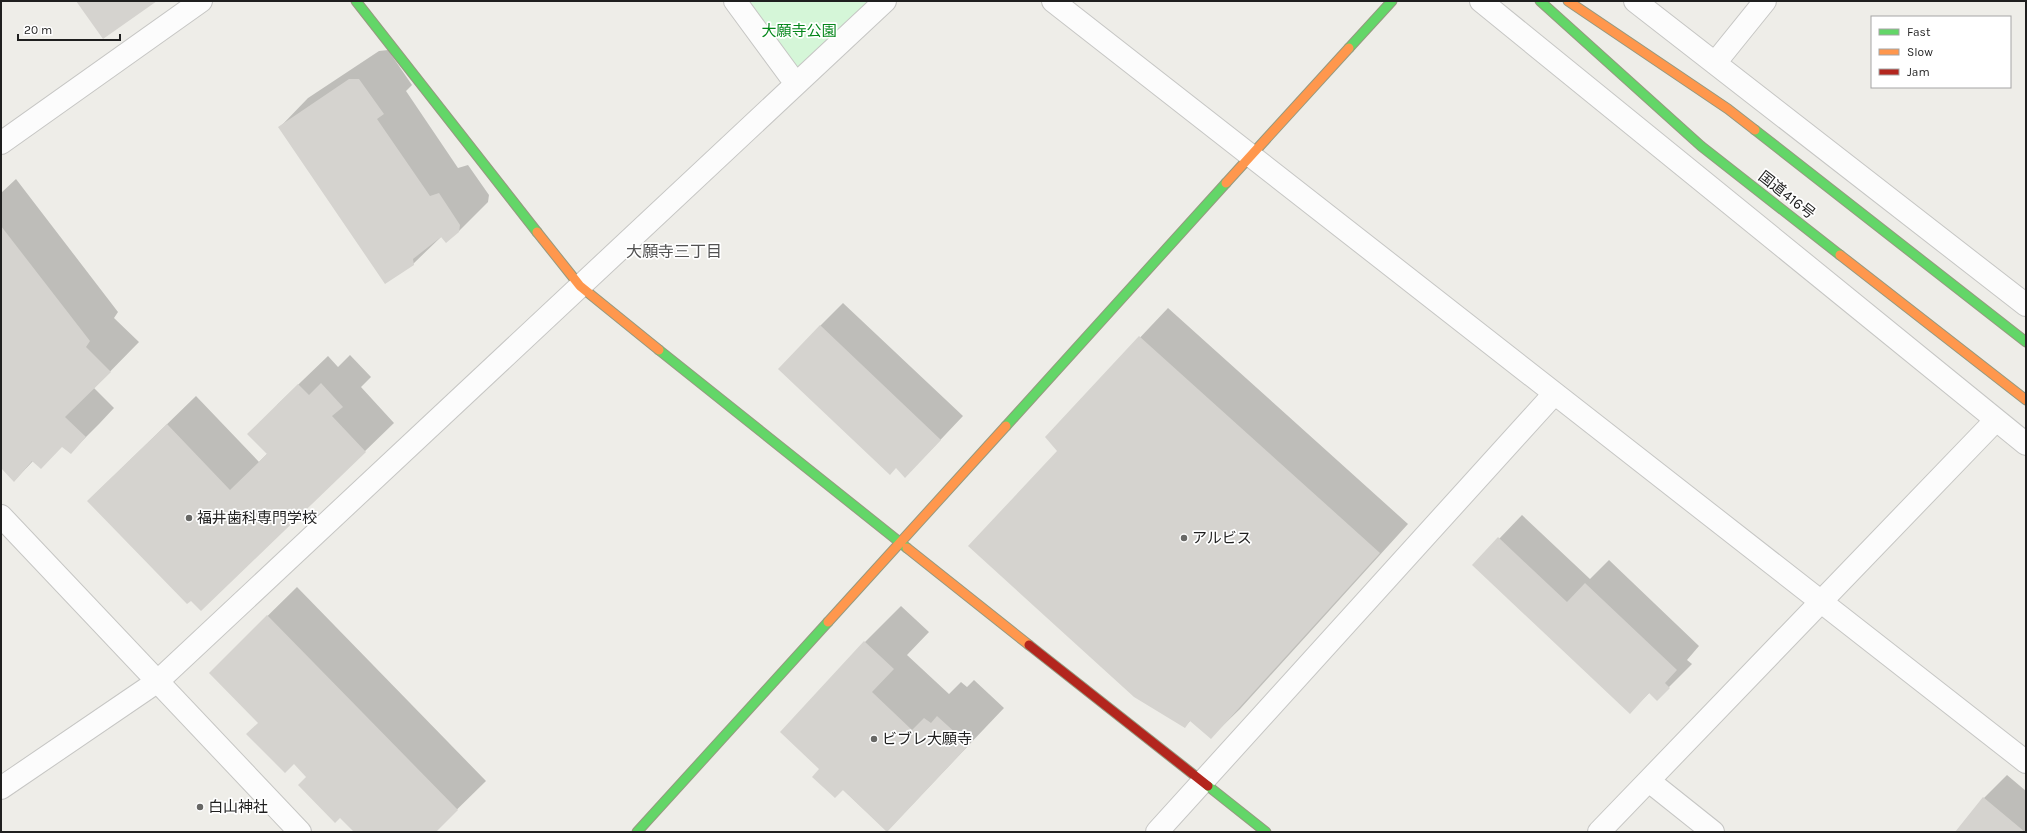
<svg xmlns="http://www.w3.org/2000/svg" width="2027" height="833" font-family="Karla,'Noto Sans JP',sans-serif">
  <rect width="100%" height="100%" fill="#eeede8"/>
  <path fill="#d5f6d8" d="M741 1H875L795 74Z"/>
  <path fill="#0003" d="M388 50 412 85 406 91 458 168 468 165 489 195 488 202 459 231 442 236 413 264 280 127 308 98 379 51Z
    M16 179 118 312 114 318 139 342 94 388 114 408 99 424 71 452 62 446 33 461 14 481 1 467V193Z
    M843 303 963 416 928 453 896 467 820 326Z
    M1168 308 1408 524 1240 709 1211 737 1191 720 1184 727 1059 451 1046 437Z
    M350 355 371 377 361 387 394 423 201 610 88 501 196 396 259 462 267 454 277 405 328 356 338 367Z
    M1522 515 1590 579 1609 560 1699 646 1687 660 1692 664 1657 699 1650 692 1630 712 1474 565Z
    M297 587 486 781 434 832H355L259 722 239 644Z
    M901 606 929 632 907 655 949 694 961 682 967 687 974 680 1004 708 887 831 821 769 865 642Z
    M2007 775 2026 791V832H1956L1984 798Z"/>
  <path fill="#d5d3cf" d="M76 1H157L103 39Z
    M349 79H359L384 114 377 119 430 196 439 193 460 225 459 232 446 243 441 237 413 259 414 265 385 284 278 127Z
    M1 226 90 341 86 347 111 372 65 417 86 437 71 454 62 447 41 469 32 461 14 482 1 468Z
    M820 325 941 440 905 478 896 468 890 475 778 369Z
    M1139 336 1380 553 1211 739 1190 721 1185 728 1134 697 968 546 1057 451 1045 437Z
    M321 383 343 407 332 416 366 452 201 611 191 601 187 604 87 501 167 424 230 490 267 454 247 434 298 384 309 395Z
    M1498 537 1567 602 1585 583 1677 670 1665 683 1670 688 1657 701 1649 693 1630 714 1472 565Z
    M267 615 458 810 436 832H354L340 818 335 823 298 785 306 777 294 764 285 773 246 734 258 723 209 673Z
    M864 641 894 669 872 692 912 730 924 718 931 723 937 716 969 745 887 832 843 790 835 798 812 777 819 769 780 732Z
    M1983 797 2025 832H1955Z"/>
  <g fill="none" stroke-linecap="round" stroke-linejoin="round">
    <g stroke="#c6c6c4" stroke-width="24">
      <path id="street" d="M735 1 796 84
        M1053 1 2026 762
        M1481 1 2026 444
        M1635 1 2026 305
        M1715 63 1765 1
        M1 143 201 1
        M1 516 300 832
        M1649 781 1713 832
        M1 788 158 681 885 1
        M1157 832 1554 394
        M1599 832 1996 420"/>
    </g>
    <g stroke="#95997f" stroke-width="11">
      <path id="fast" d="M356 1 537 232
        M1540 1 1701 146 1840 255
        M1349 48 1392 1
        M1755 130 2026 342
        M659 350 907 548
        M1006 426 1226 183
        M1208 786 1266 832
        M637 832 828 622"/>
    </g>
    <g stroke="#95997f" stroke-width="11">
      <path id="slow" d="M1568 1 1728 109 1755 130
        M1226 183 1349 48
        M537 232 580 286 659 350
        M1840 255 2026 400
        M907 548 1029 645
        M828 622 1006 426"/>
    </g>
    <g stroke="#95997f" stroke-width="11">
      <path id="jam" d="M1029 645 1208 786"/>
    </g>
    <use href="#street" stroke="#fcfcfc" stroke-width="22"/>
    <use href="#fast" stroke="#63d668" stroke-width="9"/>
    <use href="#slow" stroke="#ff974d" stroke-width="9"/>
    <use href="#jam" stroke="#b3261e" stroke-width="9"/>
  </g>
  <g fill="#676765" stroke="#fff" stroke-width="1.5">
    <circle cx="189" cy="518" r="4"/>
    <circle cx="1184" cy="538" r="4"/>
    <circle cx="874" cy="739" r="4"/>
    <circle cx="200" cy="807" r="4"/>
  </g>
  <g text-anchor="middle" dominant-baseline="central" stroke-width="3.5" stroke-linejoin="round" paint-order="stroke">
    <g font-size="15" fill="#04861a" stroke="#fff">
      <text x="799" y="31">大願寺公園</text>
    </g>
    <g font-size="15" fill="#1f1f1f" stroke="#fff">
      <text transform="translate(1787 195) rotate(38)">国道416号</text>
    </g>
    <g font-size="15" fill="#1f1f1f" stroke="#fff" text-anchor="start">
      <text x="197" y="518">福井歯科専門学校</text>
      <text x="1192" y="538">アルビス</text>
      <text x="882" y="739">ビブレ大願寺</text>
      <text x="208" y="807">白山神社</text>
    </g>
    <g font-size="16" fill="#525252" stroke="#fff">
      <text x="674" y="251">大願寺三丁目</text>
    </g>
  </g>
  <rect width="2027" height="833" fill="none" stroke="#1f1f1f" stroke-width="4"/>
  <rect x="1871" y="16" width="140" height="72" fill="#ffffff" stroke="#a5a5a5"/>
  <rect x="1879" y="29" width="20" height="6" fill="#63d668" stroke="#a5a5a5"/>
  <text x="1907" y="36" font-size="12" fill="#1f1f1f">Fast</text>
  <rect x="1879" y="49" width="20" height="6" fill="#ff974d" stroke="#a5a5a5"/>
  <text x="1907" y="56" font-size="12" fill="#1f1f1f">Slow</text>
  <rect x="1879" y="69" width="20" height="6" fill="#b3261e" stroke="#a5a5a5"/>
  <text x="1907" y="76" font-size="12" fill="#1f1f1f">Jam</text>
  <path d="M18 34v6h102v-6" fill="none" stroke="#1f1f1f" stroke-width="2"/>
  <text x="24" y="34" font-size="12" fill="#1f1f1f" stroke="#ffffff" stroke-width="3" paint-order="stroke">20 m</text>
</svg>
